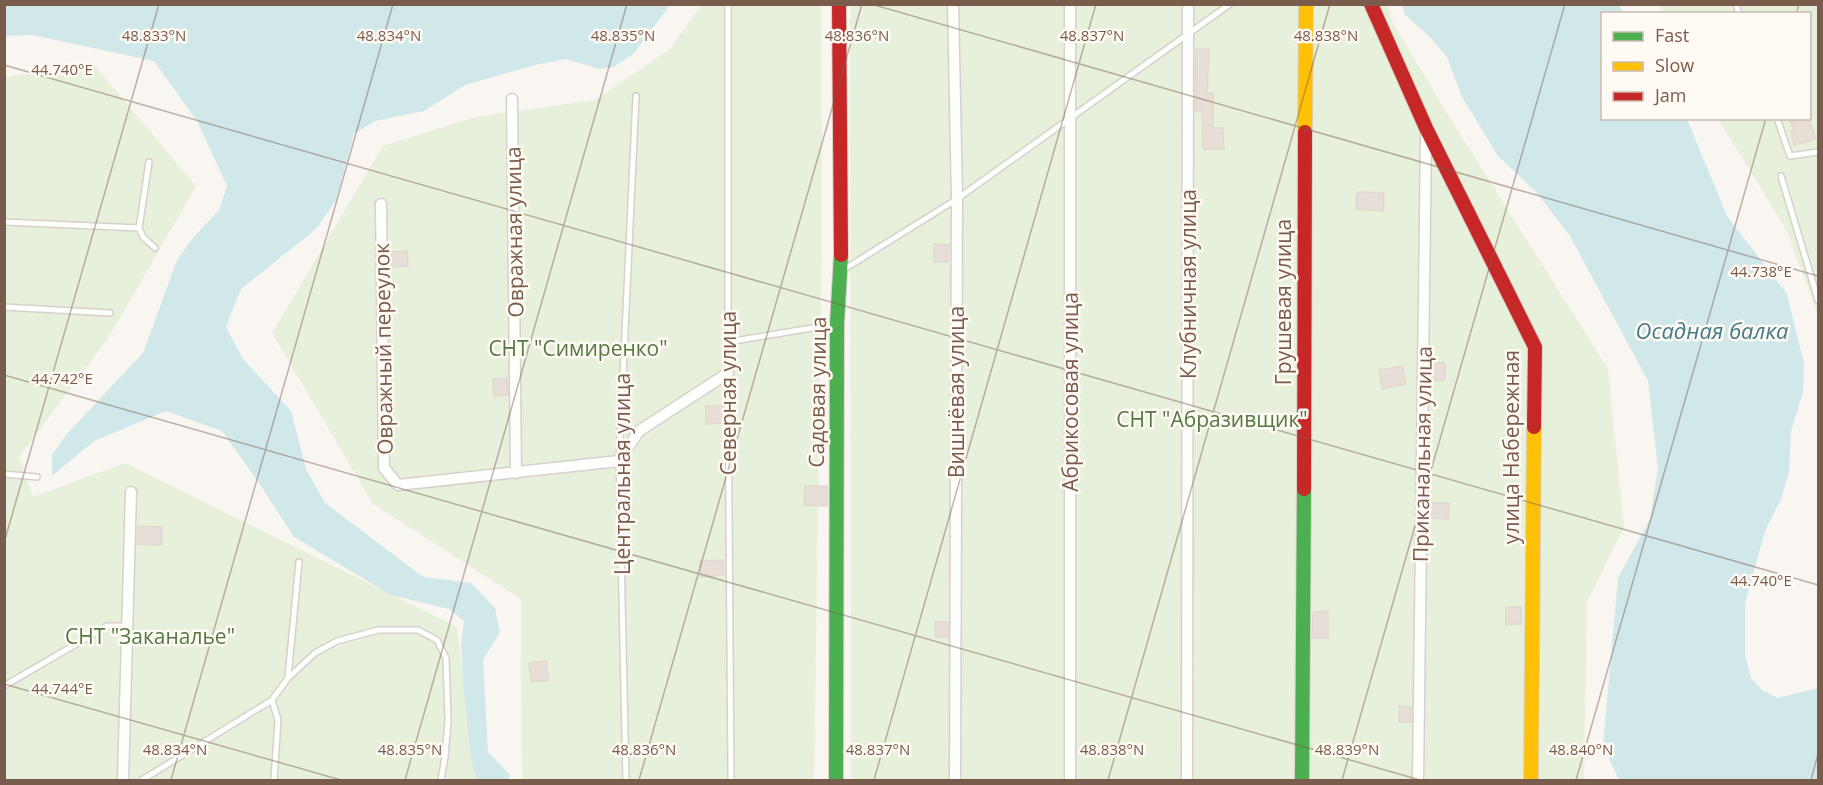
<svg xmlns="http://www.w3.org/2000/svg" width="1823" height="785" font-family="'Open Sans',sans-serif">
  <rect width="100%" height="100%" fill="#f9f5f0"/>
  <path fill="#e7f0db" d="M701 5H821L822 232 814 780H522L521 599 373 504 272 333 383 146 475 117 595 100 670 49Z
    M850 5H1388L1393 23 1443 107 1608 369 1624 527 1587 602 1584 776 1587 780H851Z
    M1660 5H1818V315L1786 229 1718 119 1810 118V14L1663 13Z
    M95 66 196 186 109 337 19 457 33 497 125 463 457 627 475 780H5L4 77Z"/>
  <path fill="#d0e8ea" d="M4 5H670L634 53 614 67 599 69 566 59 535 65 465 85 424 111 375 121 354 134 336 200 317 228 241 289 226 327 243 359 291 411 306 469 325 503 423 577 471 583 495 608 500 632 483 660 488 752 510 775 508 780H476L471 759 463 682 461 644 464 621 449 609 391 595 294 537 263 489 222 431 166 411 94 441 52 476V455L65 436 143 353 177 260 193 238 219 210 227 186 197 121 154 61 32 35 5 36Z
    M1402 5H1618L1624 13 1602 14V118L1687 119 1727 216 1787 294 1804 364 1803 392 1791 431 1789 472 1781 499 1765 531 1745 603V655L1751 678 1762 690 1777 698 1818 688V780H1619L1603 746 1618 578 1650 519 1658 468 1648 381 1570 236 1536 192 1498 156 1462 97 1447 57 1428 35 1405 15Z"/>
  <path fill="#e6ded7" stroke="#e2d8d2" stroke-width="1.5" d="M1196 49H1209L1207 93H1213V128H1223L1224 149H1203L1202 111H1195Z
    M1788 118H1809L1816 139 1794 145 1791 131 1794 130Z
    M1357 192 1384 193 1383 211 1356 209Z
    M934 244 949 245 948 262H934Z
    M407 251 408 266 391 267 390 252Z
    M1431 363H1445V380L1431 381Z
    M1402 366 1406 384 1382 389 1379 370Z
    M507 378 508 395 494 396 493 379Z
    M723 405V423L706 424V406Z
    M805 486H827V506L804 505Z
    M1430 503H1449L1448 519 1430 518Z
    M138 526 162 527 161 545 137 544Z
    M723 560 724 575 701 577 700 561Z
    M1506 607H1521V624L1506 625Z
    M1328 611V638H1312L1313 612Z
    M935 622H948V637H936Z
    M546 661 549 680 531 682 529 663Z
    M1399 706 1411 707V722H1399Z"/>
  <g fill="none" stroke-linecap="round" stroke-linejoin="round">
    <g stroke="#d7d1cb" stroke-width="8">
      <path id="lane" d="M728 4V373L731 780
        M1736 4 1739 14
        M1777 118 1790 156 1818 152
        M149 162 139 228 143 237 155 248
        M1781 176 1818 300
        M4 222 139 228
        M843 270 957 199 1230 4
        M4 307 110 313
        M728 342 836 324
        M4 474 37 477
        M288 677 299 562
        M4 686 107 626H128
        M272 700 278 720 274 780
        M142 780 272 700 288 678 315 653 337 641 378 630H418L437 640 446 658 448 720 445 757 441 780
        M626 780 619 461 636 96"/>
    </g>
    <g stroke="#d7d1cb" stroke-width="13">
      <path id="street" d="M953 4 957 199 955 780
        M1070 4V780
        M512 99 516 473
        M381 204 384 468 398 485 619 461 639 431 728 373
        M123 780 131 492
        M1187 780 1188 4
        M1418 780 1426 132"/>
    </g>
    <g stroke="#d9d2cb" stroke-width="16">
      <path id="fast" d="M836 780 837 324 841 255
        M1302 780 1304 489"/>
    </g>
    <g stroke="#d9d2cb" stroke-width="16">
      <path id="slow" d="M1305 132 1306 4
        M1531 780 1534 427"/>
    </g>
    <g stroke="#d9d2cb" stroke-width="16">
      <path id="jam" d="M839 4 841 255
        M1371 4 1426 128 1535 347 1534 427
        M1304 489 1305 132"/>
    </g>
    <use href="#lane" stroke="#fefefd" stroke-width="5"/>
    <use href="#street" stroke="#fefefd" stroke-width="10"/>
    <use href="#fast" stroke="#4caf50" stroke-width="14"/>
    <use href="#slow" stroke="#ffc107" stroke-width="14"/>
    <use href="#jam" stroke="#c62828" stroke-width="14"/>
  </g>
  <path fill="none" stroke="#7a5c4d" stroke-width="1.5" stroke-opacity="0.45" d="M871 4 1818 276M1796 14 1799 4M4 65 1818 585M4 375 1420 780M4 543 159 4M4 684 341 780M171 780 393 4M405 780 627 4M639 780 862 4M874 780 1096 4M1108 780 1330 4M1342 780 1565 4M1576 780 1766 118M1811 780 1818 754"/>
  <g text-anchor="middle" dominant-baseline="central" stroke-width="5" stroke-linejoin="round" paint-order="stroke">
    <g font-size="21" fill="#7a5c4d" stroke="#fffaf3">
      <text transform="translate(514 232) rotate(-91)">Овражная улица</text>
      <text transform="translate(1188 284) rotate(-90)">Клубничная улица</text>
      <text transform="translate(1283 302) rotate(-90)">Грушевая улица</text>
      <text transform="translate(383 349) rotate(-91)">Овражный переулок</text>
      <text transform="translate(817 392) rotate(-89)">Садовая улица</text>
      <text transform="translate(956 392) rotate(-90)">Вишнёвая улица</text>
      <text transform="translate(1070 392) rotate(-90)">Абрикосовая улица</text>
      <text transform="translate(728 393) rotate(-90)">Северная улица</text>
      <text transform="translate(1511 447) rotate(-90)">улица Набережная</text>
      <text transform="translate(1422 454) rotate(-89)">Приканальная улица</text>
      <text transform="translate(622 474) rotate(-90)">Центральная улица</text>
    </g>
    <g font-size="21" fill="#537a41" stroke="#fffaf3">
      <text x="578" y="348">СНТ "Симиренко"</text>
      <text x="1212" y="419">СНТ "Абразивщик"</text>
      <text x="150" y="636">СНТ "Заканалье"</text>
    </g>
    <g font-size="22" font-style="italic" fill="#437c86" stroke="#fffaf3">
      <text x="1712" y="330">Осадная балка</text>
    </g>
  </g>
  <g font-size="15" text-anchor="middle" fill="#7a5c4d" stroke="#fffaf3" stroke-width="5" stroke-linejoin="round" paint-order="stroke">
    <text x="154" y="41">48.833°N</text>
    <text x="389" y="41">48.834°N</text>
    <text x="623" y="41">48.835°N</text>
    <text x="857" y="41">48.836°N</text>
    <text x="1092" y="41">48.837°N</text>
    <text x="1326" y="41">48.838°N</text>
    <text x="62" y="75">44.740°E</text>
    <text x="1761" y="277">44.738°E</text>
    <text x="62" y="384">44.742°E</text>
    <text x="1761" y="586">44.740°E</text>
    <text x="62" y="694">44.744°E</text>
    <text x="175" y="755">48.834°N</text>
    <text x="410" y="755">48.835°N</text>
    <text x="644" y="755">48.836°N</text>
    <text x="878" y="755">48.837°N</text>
    <text x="1112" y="755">48.838°N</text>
    <text x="1347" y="755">48.839°N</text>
    <text x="1581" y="755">48.840°N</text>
  </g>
  <rect width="1823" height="785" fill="none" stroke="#7a5c4d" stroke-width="12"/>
  <rect x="1601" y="12" width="210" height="108" fill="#fffaf3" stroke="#cabbb1" stroke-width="1.5"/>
  <rect x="1613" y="32" width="30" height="9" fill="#4caf50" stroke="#cabbb1" stroke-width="1.5"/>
  <text x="1655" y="42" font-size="18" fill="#7a5c4d">Fast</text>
  <rect x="1613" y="62" width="30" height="9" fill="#ffc107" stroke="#cabbb1" stroke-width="1.5"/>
  <text x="1655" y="72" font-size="18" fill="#7a5c4d">Slow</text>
  <rect x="1613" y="92" width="30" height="9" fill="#c62828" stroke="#cabbb1" stroke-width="1.5"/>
  <text x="1655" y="102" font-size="18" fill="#7a5c4d">Jam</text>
</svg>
